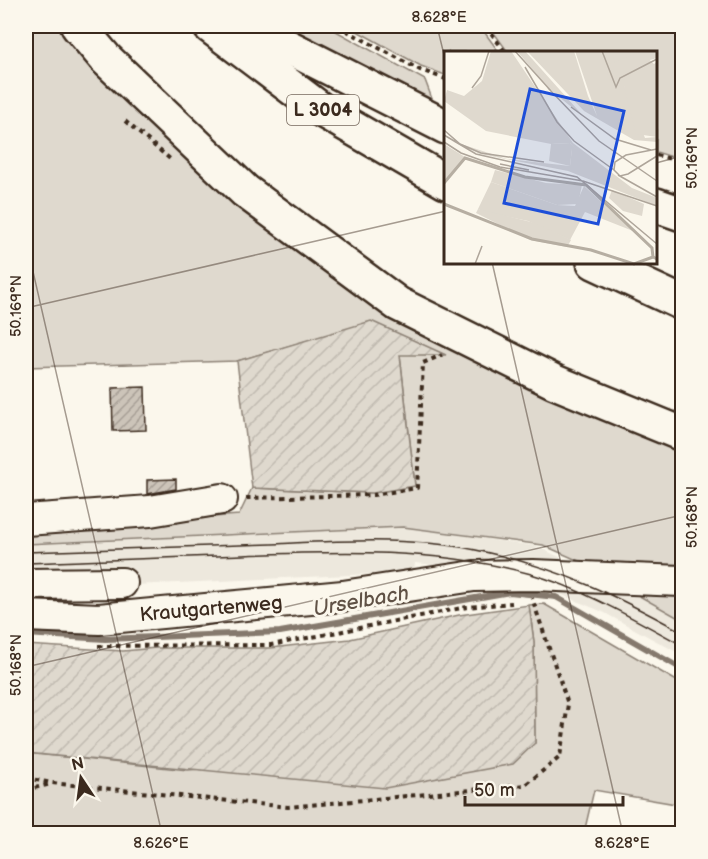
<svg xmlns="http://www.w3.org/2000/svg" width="708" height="859" font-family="'Balsamiq Sans',sans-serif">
  <defs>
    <pattern id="garden-furrows" width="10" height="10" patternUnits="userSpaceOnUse" patternTransform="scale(1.5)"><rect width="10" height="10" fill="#dfd9ce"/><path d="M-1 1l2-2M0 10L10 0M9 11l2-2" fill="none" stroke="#c0bab0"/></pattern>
    <pattern id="building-hatch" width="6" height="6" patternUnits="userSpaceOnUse" patternTransform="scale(1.5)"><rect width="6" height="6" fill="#ccc4b9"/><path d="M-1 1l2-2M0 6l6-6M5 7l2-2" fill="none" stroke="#a79f96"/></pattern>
  </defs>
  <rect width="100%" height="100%" fill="#fbf7ec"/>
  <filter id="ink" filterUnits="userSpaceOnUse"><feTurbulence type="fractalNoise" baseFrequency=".0167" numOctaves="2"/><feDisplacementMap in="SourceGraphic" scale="12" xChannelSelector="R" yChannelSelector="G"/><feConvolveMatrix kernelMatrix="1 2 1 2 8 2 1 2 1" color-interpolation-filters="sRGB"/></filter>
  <g filter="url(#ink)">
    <path fill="#ede8dd" d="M403 527 536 546 627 589 682 620V655L603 612 531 582 476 569 415 563 414 572 135 585 131 600 26 601V544Z"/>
    <path fill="#dfd9ce" stroke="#8d8276" stroke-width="1.5" d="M26 26H76L241 202 682 436V572L595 568 543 545 403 527 26 544V531L239 515 252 488 373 493 415 486 400 354 444 355 371 322 237 361 26 367Z
      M254 26H327L425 80 438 115Z
      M348 26H480L499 52H446L445 75 421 66Z
      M489 26H682V160L656 152V52H508Z
      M627 589 682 590V620Z
      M544 604 682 684V805L594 790 584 833 26 834V753L188 770 535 743 534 642 529 605Z"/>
    <path fill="url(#garden-furrows)" stroke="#8d8276" stroke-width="1.5" d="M371 321 446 355H400L415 486 373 493 252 488 237 361Z
      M529 605 534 642 535 743 513 764 385 788 26 753V645L123 651 156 648H271L350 639 459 615Z"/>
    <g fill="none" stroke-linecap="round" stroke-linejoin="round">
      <path stroke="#85796d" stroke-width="6" d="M26 634 105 639 280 632 510 592 556 597 682 669"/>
    </g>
    <path fill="url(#building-hatch)" stroke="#3b2a1e" stroke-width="1.5" d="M145 387 146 430 113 431 112 388Z
      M176 479V489L147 494V480Z"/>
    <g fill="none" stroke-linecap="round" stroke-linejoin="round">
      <g stroke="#3b2a1e" stroke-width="34">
        <path id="minor" d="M26 520 150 511 222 499
          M26 584 122 583
          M26 616 99 619 343 596 474 576 533 575 682 581"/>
      </g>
      <g stroke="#3b2a1e" stroke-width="38">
        <path id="major" d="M78 26 106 59 245 191 398 304 555 382 682 434
          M247 26 446 127
          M656 205 682 214"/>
      </g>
      <g stroke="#3b2a1e" stroke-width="38">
        <path id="highway" d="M210 26 320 109 446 182
          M594 262 682 303"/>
      </g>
      <path stroke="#3b2a1e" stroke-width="4" stroke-dasharray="4.5 4.5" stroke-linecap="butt" d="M338 26 420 70 446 79
        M486 26 505 52
        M125 121 170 159
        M656 155 682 162
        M246 498 373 495 417 488 423 363 442 355
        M98 646 271 645 467 607 512 603
        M26 778 52 783 288 807 525 785 560 757 568 704 532 598
        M26 790 51 784"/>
      <use href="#minor" stroke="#fbf7ec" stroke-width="30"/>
      <use href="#major" stroke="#fbf7ec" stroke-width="33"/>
      <use href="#highway" stroke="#fbf7ec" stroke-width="33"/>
      <path stroke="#3b2a1e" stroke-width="1.5" d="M26 552C108 549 190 546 272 544 342 541 416 536 485 552 561 569 615 595 682 632
        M26 563C98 560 170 558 243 555 340 551 436 548 531 574 581 588 636 620 682 645"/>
    </g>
  </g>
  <path fill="none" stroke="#3b2a1e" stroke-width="1.5" stroke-opacity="0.45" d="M437 26 446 63M656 163 682 156M26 241 162 834M492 262 623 834M26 308 446 211M26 667 682 515"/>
  <g text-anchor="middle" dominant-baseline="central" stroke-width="6" stroke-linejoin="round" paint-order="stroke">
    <rect fill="#fbf7ec" stroke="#75685c" stroke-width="1.5" x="287" y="95" width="72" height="30" rx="4.5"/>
    <g font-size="18" font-weight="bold" fill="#3b2a1e">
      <text x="323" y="110">L 3004</text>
    </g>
    <g font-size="20" fill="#3b2a1e" stroke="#fbf7ec">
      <text transform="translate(211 609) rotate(-5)">Krautgartenweg</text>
    </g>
    <g font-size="21" font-style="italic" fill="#605246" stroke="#fbf7ec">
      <text transform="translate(361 601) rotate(-10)">Urselbach</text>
    </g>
  </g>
  <g transform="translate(444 51)">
    <rect width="213" height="213" fill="#fbf7ec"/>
    <path d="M47 0H67L129 92 188 137 213 147V155L124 120 36 103 8 90 63 108 126 115 128 97 132 98 126 92 107 93 42 80 0 50 3 39 20 45 38 30ZM73 0H81L141 67 104 37ZM83 0H130L144 45 153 65 131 0H213V7L165 21 180 34 201 87 213 86V91L190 89 140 60ZM0 93 21 106 0 131ZM47 131 113 154 131 155 140 135 189 180 141 161 126 189 84 170 41 161 34 158Z" fill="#dfd9ce"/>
    <path d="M34 158 91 172 127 189 123 196 86 189 32 162Z" fill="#dfd9ce"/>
    <path d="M197 1 210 13 213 11V86L192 83 180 35 171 38 160 15ZM126 92 134 99 128 98 126 115 105 110 107 93ZM51 119 102 132 138 134 134 153 113 154 47 131ZM168 139 200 153 198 165 179 160 165 147Z" fill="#dfd9ce"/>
    <path fill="none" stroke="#b6aea2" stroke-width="3" d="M0 132 21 107 81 126 142 134 208 197 209 206M0 153 88 188 147 199 190 213 209 206 213 208"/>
    <path fill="none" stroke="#aea59a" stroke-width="1.5" d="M71 0 107 40M158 0 172 36 176 27 213 8M81 16 113 71 130 90 170 119M28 37 37 25 45 0M104 37 155 90 213 130M127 56 171 88 207 99M0 79 16 93 37 102 100 111M0 84 32 103 133 126 213 193M0 91 17 102 56 116 139 130 213 155M213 98 182 104 171 111 170 119 176 125 184 123 213 105M56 113 85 119M174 124 213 146M31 213 38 195"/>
    <path fill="#1d4ed8" fill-opacity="0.15" stroke="#1d4ed8" stroke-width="3" d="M86 38 180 60 154 173 60 152Z"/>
    <rect width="213" height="213" fill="none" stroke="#3b2a1e" stroke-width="3"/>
  </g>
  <rect width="708" height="859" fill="none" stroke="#fbf7ec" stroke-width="66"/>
  <g transform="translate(81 778) rotate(347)" stroke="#fbf7ec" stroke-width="4.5" paint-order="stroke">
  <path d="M0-4.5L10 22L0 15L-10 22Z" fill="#3b2a1e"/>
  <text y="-9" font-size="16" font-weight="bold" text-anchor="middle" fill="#3b2a1e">N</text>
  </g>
  <path d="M465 796v9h158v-9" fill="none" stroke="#3b2a1e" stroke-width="3"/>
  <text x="474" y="796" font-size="18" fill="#3b2a1e" stroke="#fbf7ec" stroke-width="4.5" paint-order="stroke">50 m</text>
  <rect x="33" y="33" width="642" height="793" fill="none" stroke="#3b2a1e" stroke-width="2"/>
  <g font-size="15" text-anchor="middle" fill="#3b2a1e">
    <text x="439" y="22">8.628°E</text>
    <text transform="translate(692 158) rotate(-90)" y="5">50.169°N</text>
    <text transform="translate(16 306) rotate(-90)" y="5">50.169°N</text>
    <text transform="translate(692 517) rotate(-90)" y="5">50.168°N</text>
    <text transform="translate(16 665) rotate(-90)" y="5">50.168°N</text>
    <text x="161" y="848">8.626°E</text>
    <text x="622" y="848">8.628°E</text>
  </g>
</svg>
